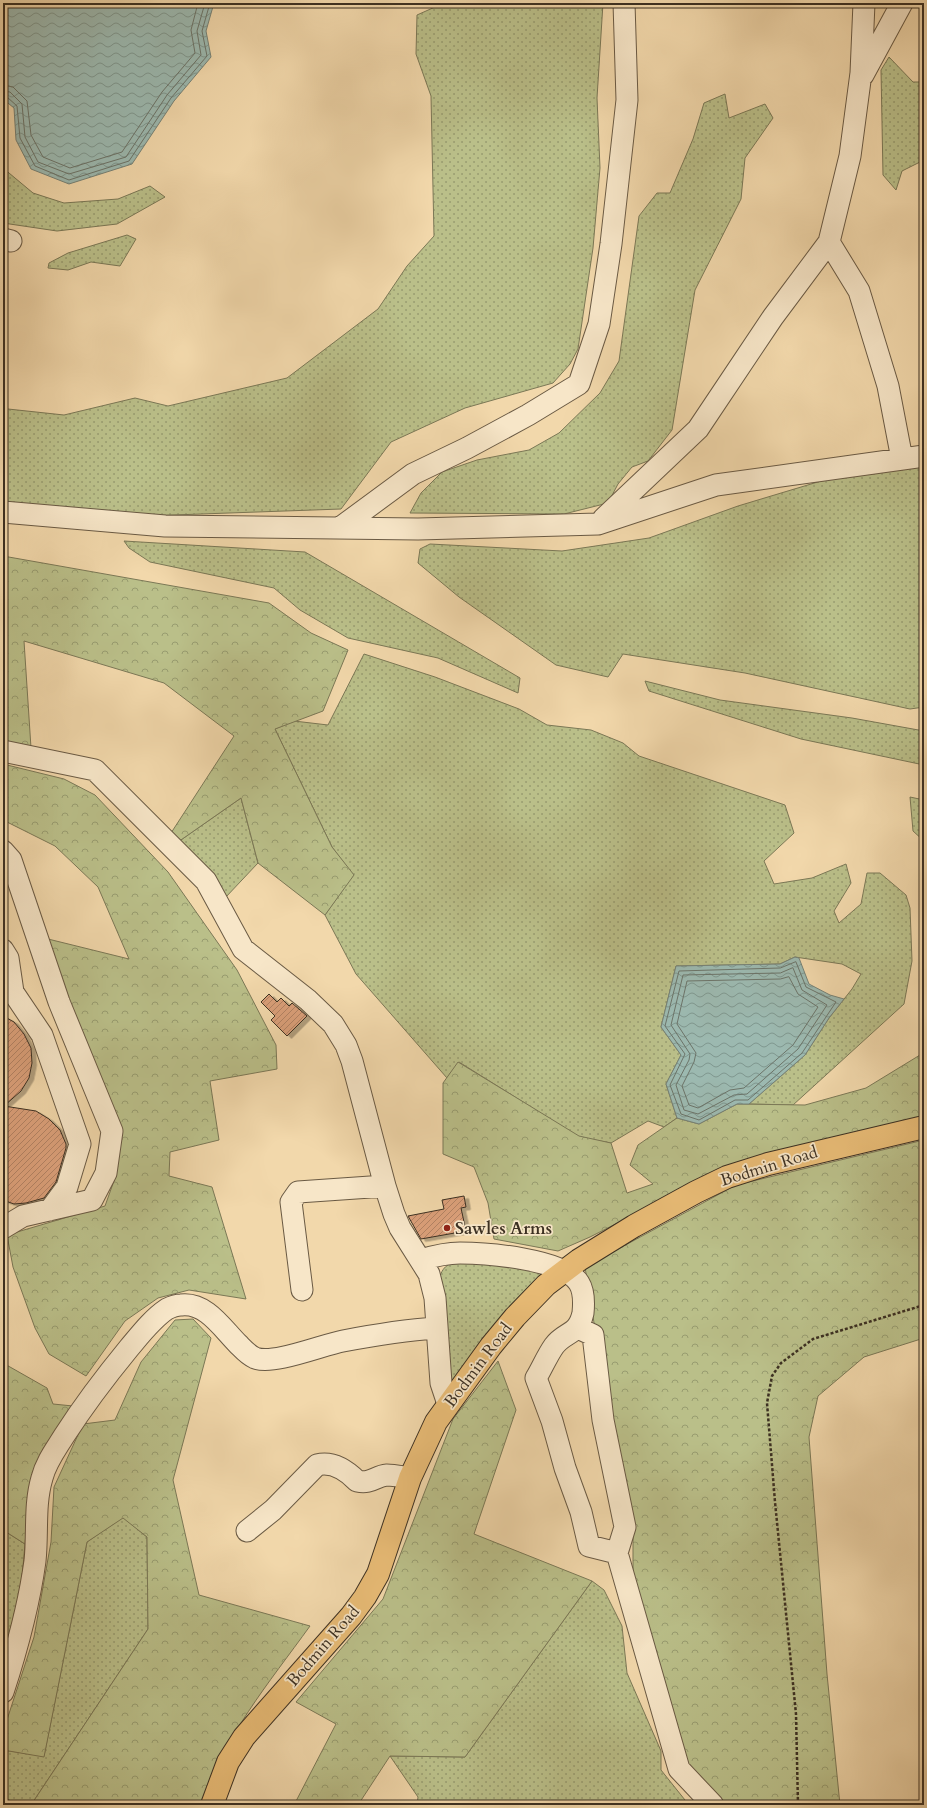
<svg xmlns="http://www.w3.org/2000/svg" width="927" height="1808" font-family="Cardo,serif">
  <defs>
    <pattern id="grass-dots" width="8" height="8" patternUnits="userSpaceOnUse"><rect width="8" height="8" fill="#babf89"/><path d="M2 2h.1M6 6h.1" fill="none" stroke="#989c70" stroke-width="1.8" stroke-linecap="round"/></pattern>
    <pattern id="forest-crowns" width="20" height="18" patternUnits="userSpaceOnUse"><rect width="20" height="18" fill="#babf89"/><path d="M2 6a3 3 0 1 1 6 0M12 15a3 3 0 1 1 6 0" fill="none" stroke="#989c70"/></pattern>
    <pattern id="water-waves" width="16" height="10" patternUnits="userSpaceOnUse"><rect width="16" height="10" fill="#9cb9b0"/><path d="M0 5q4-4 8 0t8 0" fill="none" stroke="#80978f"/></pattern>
    <pattern id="building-hatch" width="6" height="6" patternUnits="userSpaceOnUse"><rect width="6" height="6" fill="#da9f79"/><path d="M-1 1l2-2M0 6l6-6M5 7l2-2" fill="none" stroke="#b28263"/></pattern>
    <filter id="shadow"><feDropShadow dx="4.5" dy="2.5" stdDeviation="0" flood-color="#0004"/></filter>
  </defs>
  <rect width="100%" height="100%" fill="#f2d8ab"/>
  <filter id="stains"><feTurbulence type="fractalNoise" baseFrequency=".005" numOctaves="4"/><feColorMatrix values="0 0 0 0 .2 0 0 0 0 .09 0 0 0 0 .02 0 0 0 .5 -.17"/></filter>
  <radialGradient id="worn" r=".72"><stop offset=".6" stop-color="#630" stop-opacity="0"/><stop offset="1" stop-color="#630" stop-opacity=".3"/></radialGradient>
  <path fill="url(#grass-dots)" stroke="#7b7856" d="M444 3H603L597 98 600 168 593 248 578 349 570 364 553 383 465 408 391 442 341 509 145 516 10 503 3 501V406L8 409 64 415 135 398 168 406 287 378 378 309 407 266 434 236 431 96 416 54 417 15Z
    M889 57 913 82H924V160L902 171 896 190 883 175 881 70Z
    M725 94 729 118 765 104 773 118 745 158 741 199 695 290 672 430 648 461 632 467 618 484 608 503 564 514 410 513 421 493 442 472 477 460 529 450 559 433 600 393 619 361 639 216 657 193H670L693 139 704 103Z
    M3 168 33 193 64 203 118 199 150 186 165 197 117 224 57 231 3 223Z
    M127 235 136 239 120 266 91 262 68 270 48 268 49 263 68 253Z
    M924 466V707L910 709 745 673 623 654 608 677 556 665 459 597 418 563 420 549 430 544 562 551 649 538 738 506 821 481Z
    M124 541 305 552 520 678 518 693 438 658 348 638 300 610 274 588 150 562 129 548Z
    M364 654 435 677 519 709 547 725 591 730 623 743 639 756 785 805 794 833 764 861 774 884 812 878 846 864 851 883 834 911 839 923 861 904 867 873H880L906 895 910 908 912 961 904 1004 793 1105 749 1104 805 1055 829 1018 852 989 861 974 842 964 795 957 780 964 676 966 661 1027 681 1055 666 1084 677 1118 664 1127 648 1121 611 1143 579 1137 459 1062 447 1078 356 974 325 915 353 875 332 847 275 729 294 721 328 725Z
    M645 681 720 700 852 718 924 731V765L801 739 649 691Z
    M910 797 924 800V841L913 831Z
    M241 798 258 863 225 898 178 842Z
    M466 1261 534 1270 542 1273 543 1275 443 1392 440 1276C445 1262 453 1263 466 1261Z
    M123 1517 147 1537 148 1629 31 1805H17L3 1796V1750L44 1756 87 1542Z
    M3 1530 25 1544 20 1601 3 1659Z
    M592 1581 604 1590 622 1626 627 1673 661 1751V1770L689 1805H417L418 1797 390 1756 465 1757Z"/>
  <path fill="url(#forest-crowns)" stroke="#7b7856" d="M3 556 269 603 311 633 348 650 323 711 275 729 332 847 354 875 325 915 258 863 241 798 178 842 171 833 234 736 164 683 24 641 31 748 3 743Z
    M3 764 64 779 95 795 168 872 237 970 276 1045 277 1069 210 1081 219 1140 170 1152 169 1176 212 1187 246 1299 189 1290 158 1298 125 1321 86 1376 49 1354 35 1328 13 1267 7 1235 105 1206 115 1178 44 938 129 959 98 887 55 846 3 820Z
    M920 1055H924V1118L669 1197 590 1237 558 1251 494 1239 488 1203 474 1167 443 1154V1083L458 1062 579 1136 611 1143 627 1193 653 1184 630 1165 638 1145 677 1118 699 1124 737 1104 805 1105 866 1088Z
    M924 1140V1338L864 1357 818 1396 809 1437 827 1674 840 1805H752L723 1801 687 1764 633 1574V1525L606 1397 585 1267 736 1185Z
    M193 1319 211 1338 173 1480 199 1595 310 1626C269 1683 222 1738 203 1805H31L148 1629 147 1537 123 1518 87 1542 44 1757 3 1750V1732L34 1637 51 1542 54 1487 83 1424 115 1420 141 1362 175 1320Z
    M498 1361 516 1410 474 1534 592 1581 465 1757 390 1756 358 1805H294L336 1724 296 1702 383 1599 453 1419Z
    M3 1363 47 1388 53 1404 73 1406 43 1449 29 1498 25 1544 3 1530Z"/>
  <path fill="url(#water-waves)" stroke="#768277" d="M3 3H214L206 31 211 57 174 101 132 164 69 184 31 169 16 140 14 108 3 99Z
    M795 957 799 958 809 984 830 995 844 999 829 1018 805 1055 749 1104H737L699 1124 677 1118 666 1084 681 1055 661 1027 676 966 780 964Z"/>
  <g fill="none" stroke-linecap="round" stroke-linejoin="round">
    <path stroke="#6c7469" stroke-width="1" d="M3 85 13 87 27 101 31 135 43 157 70 168 122 152 162 92 195 53 191 30 198 3
      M3 91 10 92 22 104 25 137 38 162 69 174 126 157 167 95 201 55 197 31 205 3
      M3 96 7 97 17 106 20 138 35 166 69 180 129 161 171 98 207 56 202 31 210 3
      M796 962 806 987 836 1002 802 1053 748 1100H735L699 1120 681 1114 670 1085 685 1054 665 1026 679 971 780 968Z
      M793 968 802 990 827 1005 798 1049 747 1094 734 1095 698 1114 684 1110 676 1085 689 1060 690 1054 671 1025 683 975 780 973Z
      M789 977 798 994 818 1007 793 1045 744 1088 730 1090 698 1108 689 1105 682 1086 694 1062 696 1053 677 1024 687 981 780 979Z"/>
  </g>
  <path fill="url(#building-hatch)" stroke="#3c3022" filter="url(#shadow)" d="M269 994 277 1002 281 998 289 1006 292 1003 307 1016 287 1036 271 1020 275 1016 261 1002Z
    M3 1016 14 1022 24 1034 31 1048 32 1063 29 1078 21 1091 4 1106 36 1111 49 1119 60 1130 66 1144V1148L56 1182 44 1198 26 1203 14 1204 3 1200Z
    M464 1196 466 1207 461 1208 466 1231 421 1239 408 1216 444 1209 442 1200Z"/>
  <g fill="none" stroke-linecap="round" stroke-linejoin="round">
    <g stroke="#6a5a44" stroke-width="23">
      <path id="minor" d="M863 75 902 3
        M3 239 11 241
        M829 242 859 291 888 386 902 459
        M3 512 165 526 418 529 598 524 716 485 924 456
        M603 519 698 429 773 317 829 242 850 156 861 73 864 3
        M341 527 413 474 467 448 528 415 579 384 599 324 611 244 627 100 624 3
        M3 751 95 770 206 881 243 949 308 1000 333 1024 346 1045 352 1061 385 1186 394 1214 400 1228 429 1274 435 1298 441 1383 448 1404
        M3 851 11 860 59 1002 112 1131 106 1173 92 1200 23 1216 3 1228
        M3 950 8 958 13 992 42 1035 80 1144 67 1187 50 1210
        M421 1260C434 1256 446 1253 460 1253 486 1253 564 1259 579 1283 584 1291 584 1303 583 1313 578 1336 565 1331 554 1346 547 1356 542 1368 536 1378L552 1421 565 1468 581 1512 589 1546 617 1553
        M302 1290 291 1202 298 1192 385 1186
        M578 1328 593 1335 603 1420 625 1527 617 1553 679 1769 713 1805
        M247 1531 273 1510 317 1465C333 1461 346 1470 357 1481 372 1484 375 1476 387 1475 394 1475 403 1477 410 1478
        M3 1692C17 1649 29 1605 35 1561 38 1533 34 1505 42 1478 46 1462 56 1449 64 1436 84 1405 106 1376 129 1348 140 1335 152 1319 167 1309 171 1307 176 1305 181 1305 206 1302 222 1328 238 1344 243 1349 248 1355 255 1358 274 1365 322 1345 343 1341 374 1335 406 1330 437 1328"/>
    </g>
    <g stroke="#3c3022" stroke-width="24">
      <path id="major" d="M212 1805 228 1762 244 1737 351 1616 365 1597 378 1574 410 1478 436 1422 491 1346 515 1317 546 1285 579 1260 634 1226 696 1192 727 1177 768 1164 924 1127"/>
    </g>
    <path stroke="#3c3022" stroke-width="2.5" stroke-dasharray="3 2" stroke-linecap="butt" d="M798 1805 796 1714 775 1502 767 1403 772 1376 781 1363 813 1339 924 1305"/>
    <use href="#minor" stroke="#f7e6c8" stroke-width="21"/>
    <use href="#major" stroke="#e9bc76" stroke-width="22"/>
  </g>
  <circle fill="#8f2418" stroke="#f7e6c8" stroke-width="1.5" cx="447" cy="1228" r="4"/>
  <g text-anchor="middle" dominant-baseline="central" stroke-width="3.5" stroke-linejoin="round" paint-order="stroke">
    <g font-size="17" fill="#3c3022" stroke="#f7e6c8">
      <text transform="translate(769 1166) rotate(-17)">Bodmin Road</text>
      <text transform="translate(478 1365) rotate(-53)">Bodmin Road</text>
      <text transform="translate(323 1646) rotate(-49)">Bodmin Road</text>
    </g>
    <g font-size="17" font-weight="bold" fill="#3c3022" stroke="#f7e6c8" text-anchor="start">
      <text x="455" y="1228">Sawles Arms</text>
    </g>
  </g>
  <rect width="927" height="1808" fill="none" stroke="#f2d8ab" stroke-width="16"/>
  <rect x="4" y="4" width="919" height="1800" fill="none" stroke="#3c3022" stroke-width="2"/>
  <rect x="8" y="8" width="911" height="1792" fill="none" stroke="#3c3022"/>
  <rect width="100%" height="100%" filter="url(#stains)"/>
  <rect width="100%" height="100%" fill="url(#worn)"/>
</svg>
